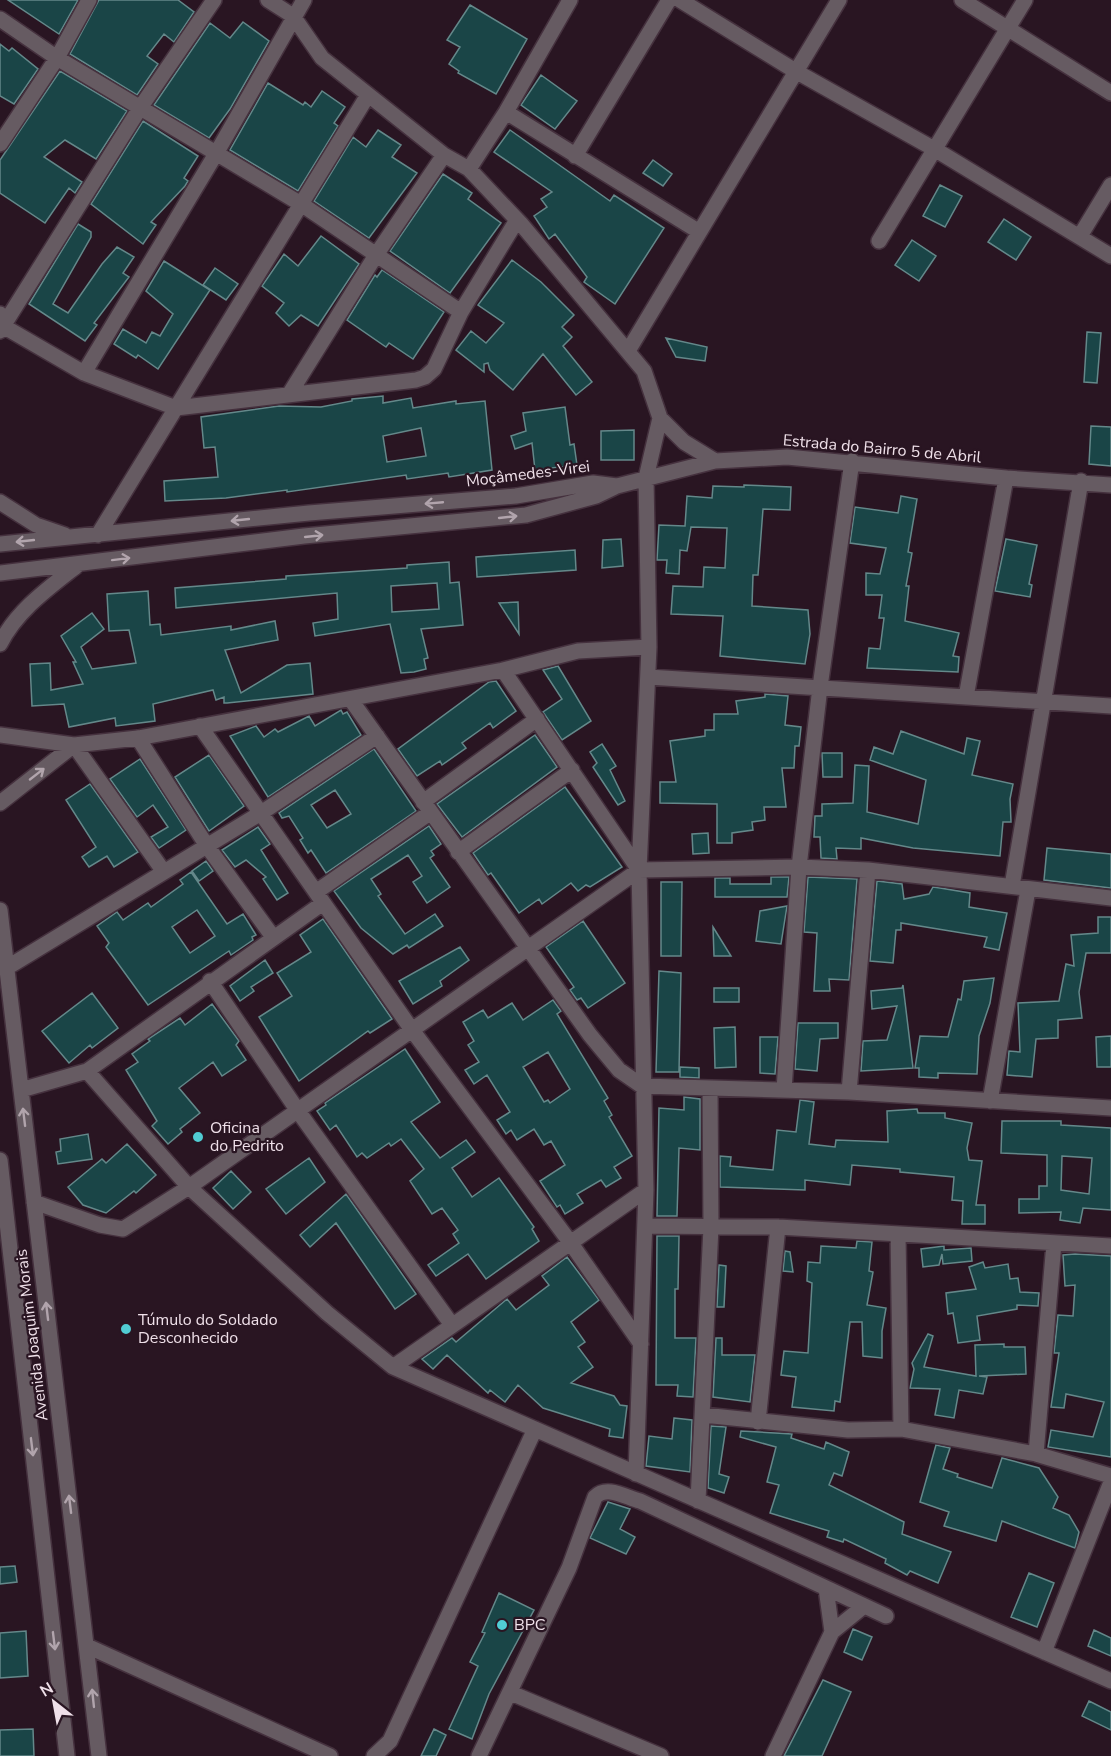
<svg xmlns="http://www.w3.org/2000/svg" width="1111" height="1756" font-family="'Nunito Sans',sans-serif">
  <rect width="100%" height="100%" fill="#291522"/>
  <path fill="#1a4547" stroke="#64888a" stroke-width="1.5" fill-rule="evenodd" d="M8 0H78L59 34Z
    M99 0H178L194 12 174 42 164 34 147 56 158 64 137 95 70 54Z
    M470 5 527 39 496 94 458 73 459 71 449 64 460 47 447 40Z
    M243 22 269 41 230 109 209 138 154 105 210 23 230 38Z
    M0 44 9 51 12 48 38 69 14 104 0 96Z
    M60 71 127 111 96 159 65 140 44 157 82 182 75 193 69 188 45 223 0 193V160Z
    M541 75 577 101 555 129 521 105Z
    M268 83 303 105 305 102 311 107 322 91 345 107 334 123 338 126 298 191 230 150Z
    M143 121 198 156 184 178 188 181 185 186 151 222 156 225 143 244 91 204Z
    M378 130 401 145 392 157 417 173 369 238 314 201 353 137 366 147Z
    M510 130 610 201 614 195 664 228 615 304 584 282 587 277 555 234 549 239 534 216 547 207 541 199 552 192 494 152Z
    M653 160 672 174 663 186 643 173Z
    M443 174 472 193 468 199 501 223 450 293 390 251Z
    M940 185 962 196 945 227 923 216Z
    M1004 219 1031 237 1016 260 988 242Z
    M78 224 91 232V237L53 304 68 313 102 264 117 247 134 257 123 273 129 277 94 323 97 325 85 341 29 304Z
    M321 236 359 264 318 326 301 315 289 326 276 313 284 303 262 286 284 254 298 266Z
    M912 240 936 256 919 281 895 265Z
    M512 260 541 282 574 315 562 327 572 337 563 346 592 382 576 395 543 354 513 390 490 370 488 363 484 364V372L456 350 471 331 486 343 504 323 478 305Z
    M164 261 210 290 158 369 138 355 136 358 114 344 123 329 146 343 152 332 160 336 173 314 146 291Z
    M215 268 238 284 226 300 203 285Z
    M382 270 444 312 413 359 389 343 386 347 347 320 375 275 377 277Z
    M1087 332 1101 333 1097 383 1084 382Z
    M666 338 707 347 705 361 676 357Z
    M383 396V403L411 398 413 408 456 401V404L485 401 492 470 449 477 448 473 407 479 406 475 287 492V490L226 498 165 501 164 481 218 477 215 447 204 448 201 417 279 406 321 407 352 401V399ZM421 428 426 456 387 462 383 436Z
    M565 407 570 445 574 444 577 465 535 470 532 443 515 449 511 436 526 431 523 413Z
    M1091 426 1111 427V466L1089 464Z
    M634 430V460H601V431Z
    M744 485 791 487 790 510 763 509 758 575H753L752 606 808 610 810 634 805 664 720 656 723 616 671 614 673 586 703 587 704 567 725 568 727 528 691 527 687 551 680 550 679 574 666 573 667 560H657L659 525 685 526 687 496 712 498 713 486 744 487Z
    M901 496 917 499 908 552 912 553 906 586H909L905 621 959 633 953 656 959 657 958 672 867 668 869 648 880 649 884 618H879L882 595H866V573L880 574 886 548 850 543 855 507 898 513Z
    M621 539 623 566 602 568 603 540Z
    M1006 539 1037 545 1029 584 1032 585 1030 597 995 591Z
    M575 550 576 570 477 577 476 557Z
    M449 562 450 583 459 582 463 625 421 629 428 658 424 659 426 669 414 672 401 673 390 624 315 636 313 623 338 619 337 593 176 608 175 588 286 579V576L407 568V565ZM437 583 439 609 392 612 391 586Z
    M148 591 150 625 160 624 161 635 231 626V630L275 621 278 640 225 650 241 693 287 665 310 663 313 694 227 703H224V697L216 700 213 690 153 704 155 721 116 726 115 718 69 727 64 704 32 706 30 664 50 663 51 690 83 684 73 662H76L61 636 92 613 104 629 81 647 92 669 136 663 129 630 109 631 107 594Z
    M518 602 519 634 499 603Z
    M558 666 591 721 562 740 543 712 562 699 543 670Z
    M496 681 516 711 493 728 490 723 462 743 466 748 442 765 440 761 417 776 398 749 489 682Z
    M765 694 788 696 785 725 801 727 799 746H795L794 768H782L786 807H764L765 820 752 822 753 830 732 833V843H717V804L660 803V782H676L670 741 705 736V730H714V714H738L736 701 765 697Z
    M341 710 343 714 347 712 361 735 268 797 230 736 256 726 264 737 275 729 278 732 309 716 315 726Z
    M901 731 964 754 967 738 980 741 972 775 1013 784 1010 799 1011 822H1003L1000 856 913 848 861 838V849L836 848 837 859 821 858 820 837H814L815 816H822V804L853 803 855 765 869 766 867 812 918 824 926 780 870 760 874 747 893 754Z
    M535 735 557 767 462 837 437 804Z
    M602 744 616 766 610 770 625 801 618 805 593 767 597 763 590 752Z
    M374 749 416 811 326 873 311 850 308 853 300 840 303 838 289 816 282 818 279 813ZM335 790 351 814 327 828 311 805Z
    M822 753H842V777H823Z
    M209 755 244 806 209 831 175 777Z
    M140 759 186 830 159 848 151 837 168 827 153 805 137 817 110 779Z
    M90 784 138 852 114 867 107 856 89 867 82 857 96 847 66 800Z
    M565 787 622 867 590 887 586 885 578 891 571 883 542 904 539 899 519 913 491 873 488 875 473 853Z
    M429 826 441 844 431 851 434 855 430 858 450 887 427 903 413 882 422 876 408 855 371 879 381 894 378 896 405 934 435 914 443 926 409 948 407 945 393 954 361 928 334 891Z
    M258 827 270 844 261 850 288 893 277 900 263 879 266 877 246 860 235 867 222 850Z
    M708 833 709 853 693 854 692 834Z
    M1047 848 1111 854V888L1044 880Z
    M206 861 213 871 199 881 192 871Z
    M191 872 227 924 243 914 256 935 252 937 253 940 231 955 229 951 148 1005 106 947 109 943 97 926 117 912 123 920 148 903 151 907 183 884 180 880ZM197 910 215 936 190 953 172 927Z
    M771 877H789L787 897H715V878H730V884H771Z
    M808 877 857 879 849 980 829 979 830 991H814L817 933 804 932Z
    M877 881 902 884 904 899 929 894 933 887 940 888 970 893 969 907 1007 913 999 950 984 947 987 937 901 923V930H896L893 963 870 961Z
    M661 882H682L681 956H661Z
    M787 906 781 944 756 941 760 911Z
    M1098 917H1111V953H1086L1079 992 1082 1018 1058 1020V1038L1036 1039 1032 1077 1007 1075 1009 1051 1020 1052 1018 1003 1059 1001 1066 964 1074 966 1071 935 1098 933Z
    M323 919 392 1019 370 1033 368 1031 299 1081 259 1017 292 996 277 973 311 952 300 935Z
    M583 921 625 983 588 1008 581 998 577 1000 570 990 574 987 546 947Z
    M713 927 731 956H714Z
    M460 947 469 960 440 981 442 986 413 1004 399 981Z
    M265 960 273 973 251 987 254 991 240 1001 230 986Z
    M659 971 681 973 679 1072H656Z
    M994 978 990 1003 979 1036 977 1074 938 1073V1078L919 1077V1068H915L920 1036 948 1037 958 999 961 1000 964 981Z
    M903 985 913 1068 861 1071 863 1041 887 1040 897 1006 872 1009 871 991 902 988Z
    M714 988H739V1002H714Z
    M92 993 118 1028 92 1048 90 1045 69 1063 42 1031Z
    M553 1000 561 1011 557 1014 608 1098 604 1101 612 1115 609 1117 632 1156 614 1167 621 1178 606 1187 601 1180 577 1194 583 1203 565 1214 560 1205 557 1207 540 1181 565 1165 551 1141 544 1145 534 1129 517 1140 511 1130 506 1134 497 1120 510 1112 487 1075 474 1084 465 1070 479 1062 468 1045 474 1041 463 1022 483 1010 488 1018 512 1003 523 1020ZM548 1052 570 1089 550 1103 548 1100 544 1102 523 1067Z
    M212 1004 239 1041 236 1045 246 1060 222 1076 213 1062 179 1088 200 1113 180 1129 182 1132 168 1144 152 1126 157 1121 126 1070 138 1062 132 1054 150 1041 148 1039 180 1018 185 1025Z
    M798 1023H838V1038L820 1039 817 1071 795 1069Z
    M735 1027 736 1067 715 1068 714 1028Z
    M1111 1036V1067H1097L1096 1037Z
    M760 1037H778L775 1074 760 1073Z
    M405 1049 440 1102 411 1122 440 1158 466 1140 475 1152 452 1168 472 1197 499 1178 534 1227 532 1229 539 1241 486 1279 468 1254 436 1276 428 1265 459 1243 453 1234 458 1230 442 1208 432 1214 410 1181 424 1169 401 1139 391 1146 389 1143 367 1158 362 1153 357 1157 336 1125 330 1130 317 1111 326 1105 325 1103Z
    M680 1067 699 1068V1078L680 1077Z
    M684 1097 700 1099V1150L679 1148 677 1216H657L659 1108 684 1110Z
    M800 1100 814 1102 809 1144 835 1147 836 1140 888 1142 887 1111 917 1109 918 1113H945V1118L972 1123 967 1148 969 1160 982 1161 976 1205H985V1224H962L963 1201 952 1200 954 1177 900 1172V1169L852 1165 850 1185 805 1180V1190L720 1187V1156L731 1157 730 1166 773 1170 777 1130 796 1132Z
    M1002 1121H1061V1125L1111 1128V1210L1083 1208 1080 1223 1060 1220 1061 1212 1019 1213V1199H1039V1186H1047V1155L1001 1153ZM1062 1156 1092 1158 1089 1194 1061 1190Z
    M88 1134 92 1159 58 1164 56 1152 61 1151 60 1139Z
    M127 1144 156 1175 136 1193 134 1191 106 1213 83 1205 68 1187 102 1159 106 1163Z
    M309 1158 325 1182 286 1214 266 1189Z
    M231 1171 251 1192 233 1209 213 1188Z
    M346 1194 416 1294 395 1309 336 1223 310 1247 300 1235Z
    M657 1236H679L678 1289H675V1338H696L693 1397 677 1396 678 1385H656Z
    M857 1241 872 1242 869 1271 873 1272 867 1305 886 1308 882 1331V1358L863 1356 862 1322H850L840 1402 835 1401 834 1411 792 1407 796 1377 781 1375 784 1351 808 1353 812 1283 807 1281 808 1262 820 1263 821 1246 856 1248Z
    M944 1246V1250L971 1248 972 1261 943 1264 942 1254 939 1265 923 1267 921 1249Z
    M785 1251 790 1252 793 1272 783 1271Z
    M1075 1254 1111 1256V1457L1048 1447 1051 1430 1093 1437 1104 1402 1066 1394 1064 1408 1051 1407 1059 1353H1054L1058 1315 1073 1316 1075 1285 1065 1286 1063 1255Z
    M567 1257 599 1300 571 1322 585 1342 578 1347 593 1367 571 1383 614 1396 620 1405 627 1406 623 1438 609 1436 610 1429 543 1408 518 1385 505 1402 490 1390 488 1393 447 1355 433 1369 422 1359 452 1338 456 1342 507 1299 516 1310 549 1285 542 1276Z
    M983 1262 985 1268 1008 1264 1010 1279 1018 1278 1020 1292 1039 1293 1038 1306 1017 1305V1309L977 1316 980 1340 958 1343 953 1313 948 1314 946 1293 976 1289 969 1267Z
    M719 1265 726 1266 724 1307H717Z
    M928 1334 933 1336 924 1367 976 1376 975 1345 1004 1344V1347H1025L1026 1374 979 1376 987 1377 983 1394 959 1390 954 1418 935 1415 940 1389 910 1388 914 1369 912 1363Z
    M716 1338H722V1355H755L750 1402 713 1397Z
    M674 1418 692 1420 690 1472 646 1466 649 1436 672 1439Z
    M711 1426 726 1427 719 1474 729 1477 724 1493 708 1488Z
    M741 1431 792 1434 791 1438 824 1449 826 1442 849 1452 842 1476 834 1473 829 1485 904 1522 902 1534 951 1552 938 1583 910 1571 907 1575 885 1563 886 1559 844 1539 843 1542 827 1537 829 1531 770 1513 779 1485 767 1482 776 1447 740 1437Z
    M936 1445 950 1448 943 1469 958 1474 957 1477 992 1488 1002 1458 1039 1468 1058 1497 1053 1508 1069 1515 1079 1532 1075 1548 1002 1521 996 1541 944 1526 949 1512 920 1502Z
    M608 1502 630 1509 620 1529 635 1537 626 1554 590 1538Z
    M15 1566 17 1582 0 1584V1567Z
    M1029 1573 1054 1583 1037 1627 1011 1617Z
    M499 1593 534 1610 489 1694 472 1739 449 1729 478 1666 470 1662 485 1633 482 1632Z
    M853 1629 872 1637 862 1660 844 1652Z
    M1094 1630 1111 1638V1656L1088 1646Z
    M26 1631 28 1676 0 1678V1633Z
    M823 1680 851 1692 822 1756H784Z
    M1089 1701 1111 1712V1730L1082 1716Z
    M33 1729 34 1756H0V1730Z
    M434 1729 446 1735 436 1756H421Z"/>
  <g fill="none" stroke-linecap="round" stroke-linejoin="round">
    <g stroke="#45313e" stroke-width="18">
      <path id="minor" d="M268 0 293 16 322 58 444 155 469 169 522 225 644 371 660 418
        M680 0 797 72 936 150 1111 256
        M962 0 1111 93
        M0 19 57 58 301 204 461 312
        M506 112 698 231
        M0 144 57 58 89 0
        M575 156 669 0
        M469 169 506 112 570 0
        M1080 236 1111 185
        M879 241 1025 0
        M0 314 3 326 84 373 176 408 416 380 425 377 434 369 461 312 517 220
        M0 331 140 108 214 0
        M628 351 839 0
        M84 373 217 152 304 0
        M290 393 376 255 444 155
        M0 502 36 525 65 535
        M98 535 368 95
        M0 544 309 513 516 496 593 483 617 486
        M0 573 304 536 526 515 596 496 617 486 715 461 787 457 1006 478 1111 485
        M0 644C17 610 50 587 79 564
        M503 670 639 870
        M648 677 1111 706
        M966 697 1006 478
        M351 700 590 1035 619 1070 642 1086 849 1092 1111 1108
        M200 726 412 1030 570 1242 641 1344
        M0 735 74 745 138 738 503 670 578 651 649 647
        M138 738 207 846 273 937
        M74 745 164 872
        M423 802 537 719
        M0 803 74 745
        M458 852 572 770
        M1012 886 1081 481
        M316 892 431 812
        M0 910 99 1756
        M8 967 261 813 377 736
        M210 981 298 1111 452 1325
        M87 1071 323 903
        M21 1090 87 1071 189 1187 327 1313 393 1367 1111 1681
        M784 1090 799 867 820 687 852 461
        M849 1092 868 870
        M990 1101 1028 890
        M0 1160 67 1756
        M34 1202 100 1225 123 1229 189 1187 639 870 799 867 868 870 1111 898
        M645 1226 778 1227 1111 1246
        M898 1234 901 1429
        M393 1367 646 1190
        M703 1415 848 1430 901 1429 1036 1454 1111 1476
        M758 1422 778 1227
        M1036 1454 1054 1243
        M636 1474 646 1190 639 870 649 647 646 478 660 418 684 442 715 461
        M698 1501 711 1227 710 1088
        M826 1588 832 1632
        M87 1646 330 1756
        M1044 1652 1111 1482
        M511 1693 661 1756
        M374 1756 390 1741 535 1429
        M479 1756 569 1568 595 1497C607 1485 625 1497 640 1501L886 1616
        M773 1756 832 1632 864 1606"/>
    </g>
    <use href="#minor" stroke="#665b62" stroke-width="15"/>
  </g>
  <defs><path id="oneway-shaft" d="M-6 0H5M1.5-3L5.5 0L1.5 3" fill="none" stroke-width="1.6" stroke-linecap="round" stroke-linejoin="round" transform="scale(1.5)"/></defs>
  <g stroke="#b1a4ac">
    <use href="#oneway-shaft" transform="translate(434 503) rotate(175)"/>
    <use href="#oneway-shaft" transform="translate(508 517) rotate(-6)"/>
    <use href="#oneway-shaft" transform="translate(240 520) rotate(174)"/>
    <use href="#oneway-shaft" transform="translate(314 536) rotate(-6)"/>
    <use href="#oneway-shaft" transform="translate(25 541) rotate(174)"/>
    <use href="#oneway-shaft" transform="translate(121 559) rotate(-7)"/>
    <use href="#oneway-shaft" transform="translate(37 774) rotate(-38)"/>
    <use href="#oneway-shaft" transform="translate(24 1117) rotate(-97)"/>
    <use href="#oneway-shaft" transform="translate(47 1311) rotate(-97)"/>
    <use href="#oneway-shaft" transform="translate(32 1447) rotate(83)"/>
    <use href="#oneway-shaft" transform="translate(70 1504) rotate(-97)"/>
    <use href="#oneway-shaft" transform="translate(54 1641) rotate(83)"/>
    <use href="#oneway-shaft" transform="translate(93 1698) rotate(-96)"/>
  </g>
  <g fill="#51ccd3" stroke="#291522" stroke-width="2">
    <circle cx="198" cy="1137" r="6"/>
    <circle cx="126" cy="1329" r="6"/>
    <circle cx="502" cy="1625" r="6"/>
  </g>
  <g text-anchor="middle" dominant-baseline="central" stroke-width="4.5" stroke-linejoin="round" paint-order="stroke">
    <g font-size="16" fill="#efe0e9" stroke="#291522">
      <text transform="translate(882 449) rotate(5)">Estrada do Bairro 5 de Abril</text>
      <text transform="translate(528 474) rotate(-7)">Moçâmedes-Virei</text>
      <text transform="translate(32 1335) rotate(-97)">Avenida Joaquim Morais</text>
    </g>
    <g font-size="16" fill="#efe0e9" stroke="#291522" text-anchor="start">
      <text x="210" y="1128">Oficina<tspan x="210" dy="18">do Pedrito</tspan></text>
      <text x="138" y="1320">Túmulo do Soldado<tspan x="138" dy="18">Desconhecido</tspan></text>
      <text x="514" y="1625">BPC</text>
    </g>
  </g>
  <g transform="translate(54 1702) rotate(329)" stroke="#291522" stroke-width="4.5" paint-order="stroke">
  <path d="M0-4.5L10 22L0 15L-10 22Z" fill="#efe0e9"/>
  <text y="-9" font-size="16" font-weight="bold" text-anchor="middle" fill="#efe0e9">N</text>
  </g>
</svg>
